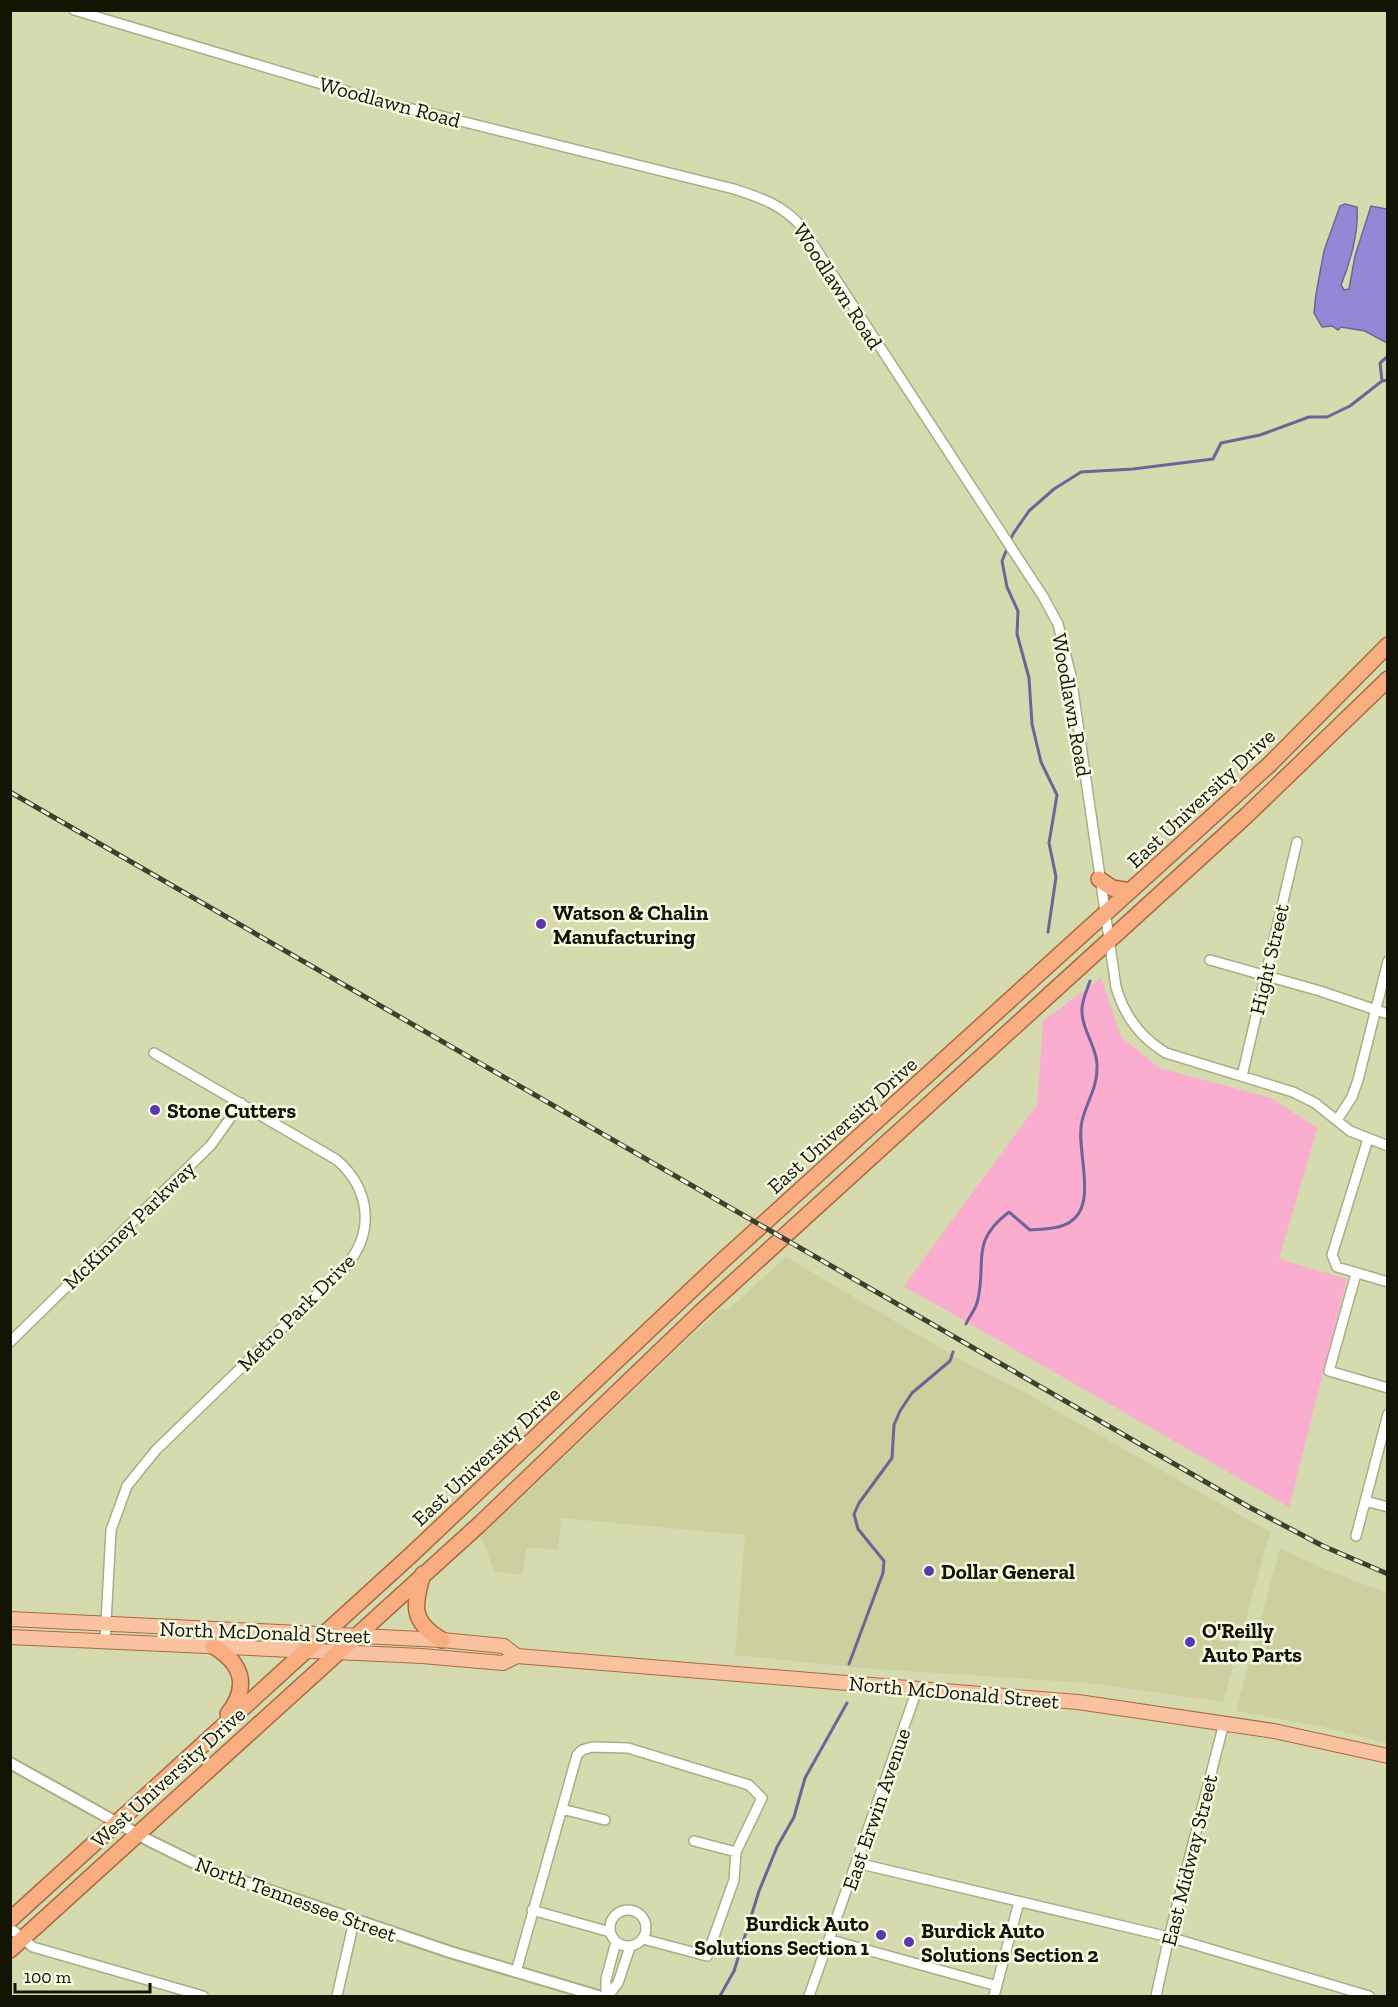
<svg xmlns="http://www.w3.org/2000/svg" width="1398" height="2007" font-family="'Zilla Slab',serif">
  <rect width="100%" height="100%" fill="#d6daaf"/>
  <path fill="#ccd09e" d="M786 1257 952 1355 1018 1389 1270 1532 1223 1702 1089 1683 862 1668 735 1655 745 1535 561 1518 558 1549 526 1548 523 1575 494 1571 481 1536 719 1310 729 1309Z
    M1280 1548 1327 1570 1387 1593V1743L1323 1727 1236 1711Z"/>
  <path fill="#faadcf" d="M1101 978 1121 1037 1159 1068 1271 1098 1317 1128 1279 1259 1347 1279 1289 1507 904 1286 1037 1105 1043 1021Z"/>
  <path fill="#9587d5" stroke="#6e6497" stroke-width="1.5" d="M1345 204 1357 207C1359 231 1350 263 1341 285L1344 290 1349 289 1355 256 1371 206 1387 209V343L1365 331 1341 327 1338 330 1332 326 1322 327 1314 313 1316 294 1324 251 1340 206Z"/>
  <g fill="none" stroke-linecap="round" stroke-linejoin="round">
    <path stroke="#6e6497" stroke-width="3" d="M1382 381 1380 363 1388 356
      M1048 932 1056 877 1049 843 1057 795 1041 762 1032 724 1029 678 1017 634 1018 611 1007 587 1002 561 1013 534 1029 511 1054 489 1081 472 1133 469 1213 459 1221 443 1260 435 1309 417H1327L1350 406 1382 381 1388 380
      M966 1324C969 1317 975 1310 977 1303 988 1263 968 1243 1009 1212L1030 1230C1042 1229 1060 1229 1070 1222 1099 1204 1075 1149 1082 1121 1087 1100 1098 1088 1097 1064 1096 1045 1082 1030 1082 1012 1081 1001 1087 991 1090 981
      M849 1664 883 1573 884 1561 858 1529 854 1514 859 1503 892 1458 894 1425 900 1411 912 1393 950 1361 953 1352
      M720 1996 734 1971 759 1891 777 1847 794 1817 805 1778 847 1703"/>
    <g stroke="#aaad84" stroke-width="12">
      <path id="minor" d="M74 10 372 99 734 189C761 198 781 204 801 226L1044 598 1058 624 1071 676 1116 987C1124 1015 1141 1038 1166 1053L1293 1092 1315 1103 1350 1131 1388 1146
        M1210 960 1320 991 1388 1014
        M1242 1076 1297 842
        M1337 1120 1352 1097 1358 1080 1388 961
        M1368 1139 1332 1255 1337 1267 1388 1282
        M1356 1274 1329 1371 1388 1388
        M10 1342 211 1145 241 1103
        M1365 1501 1388 1507
        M1356 1536 1388 1414
        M105 1641 111 1530 127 1486 156 1450 345 1267C375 1233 371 1190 337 1160L154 1053
        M562 1809 605 1820
        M694 1841 736 1852
        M857 1863 1169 1937 1369 1996
        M610 1928a18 18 0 1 1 36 0a18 18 0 1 1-36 0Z
        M532 1910 610 1932
        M10 1928 33 1947 203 1996
        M831 1940 997 1986
        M516 1972 577 1755 582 1750 592 1747 628 1748 749 1785 762 1798 736 1852 734 1880 707 1956 643 1939
        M337 1996 354 1921
        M606 1996V1979L616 1942
        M608 1996 618 1983 630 1947
        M809 1996 917 1690
        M994 1996 1019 1902
        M1156 1996 1169 1937 1224 1723"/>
    </g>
    <g stroke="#aaad84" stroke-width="14">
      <path id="tertiary" d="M10 1763 150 1841 209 1870 450 1952 598 1996"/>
    </g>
    <g stroke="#a86b41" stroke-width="16">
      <path id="primary" d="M10 1619 442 1640 504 1646 517 1656 1078 1702 1274 1731 1388 1756
        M10 1637 422 1656 503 1663 517 1656"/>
    </g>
    <g stroke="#a86b41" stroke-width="18">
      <path id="trunk" d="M1099 879 1112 888 1130 891
        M423 1574C413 1606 411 1622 442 1640
        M213 1646C242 1663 250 1686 228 1714
        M10 1920 411 1555 720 1263 1270 764 1388 645
        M10 1950 481 1523 701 1312 1247 815 1388 679"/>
    </g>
    <use href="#minor" stroke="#fff" stroke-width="9"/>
    <use href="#tertiary" stroke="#fff" stroke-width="10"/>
    <use href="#primary" stroke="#fac2a0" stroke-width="14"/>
    <use href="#trunk" stroke="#f8ae80" stroke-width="15"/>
    <g stroke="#3f402b" stroke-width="5">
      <path id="rail" d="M10 792 1249 1507 1323 1546 1388 1574"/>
    </g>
    <use href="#rail" stroke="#f7f9e3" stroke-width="3" stroke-dasharray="9" stroke-linecap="butt"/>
  </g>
  <g fill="#5b37af" stroke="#f7f9e3" stroke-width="2">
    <circle cx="541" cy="924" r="6"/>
    <circle cx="155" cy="1110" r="6"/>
    <circle cx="929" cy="1571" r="6"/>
    <circle cx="1190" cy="1642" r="6"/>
    <circle cx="881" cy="1935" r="6"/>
    <circle cx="909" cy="1942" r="6"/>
  </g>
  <g text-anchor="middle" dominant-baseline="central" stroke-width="5" stroke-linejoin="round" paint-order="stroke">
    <g font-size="21" fill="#141405" stroke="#f7f9e3">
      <text transform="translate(390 102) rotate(15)">Woodlawn Road</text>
      <text transform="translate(838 286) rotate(57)">Woodlawn Road</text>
      <text transform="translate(1072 705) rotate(80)">Woodlawn Road</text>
      <text transform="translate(1201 798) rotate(-43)">East University Drive</text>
      <text transform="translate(1269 959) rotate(-77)">Hight Street</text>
      <text transform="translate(842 1125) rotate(-42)">East University Drive</text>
      <text transform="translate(129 1225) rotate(-44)">McKinney Parkway</text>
      <text transform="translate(296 1312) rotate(-45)">Metro Park Drive</text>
      <text transform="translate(486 1456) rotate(-43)">East University Drive</text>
      <text transform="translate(265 1632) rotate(2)">North McDonald Street</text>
      <text transform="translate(954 1692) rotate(5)">North McDonald Street</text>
      <text transform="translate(168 1777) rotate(-42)">West University Drive</text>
      <text transform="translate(876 1809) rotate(-71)">East Erwin Avenue</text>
      <text transform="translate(1189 1860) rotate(-76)">East Midway Street</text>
      <text transform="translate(296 1899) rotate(20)">North Tennessee Street</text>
    </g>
    <g font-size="21" font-weight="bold" fill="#141405" stroke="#f7f9e3" text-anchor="start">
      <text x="553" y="912">Watson &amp; Chalin<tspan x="553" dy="24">Manufacturing</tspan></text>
      <text x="167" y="1110">Stone Cutters</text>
      <text x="941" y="1571">Dollar General</text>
      <text x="1202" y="1630">O'Reilly<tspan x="1202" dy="24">Auto Parts</tspan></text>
      <text x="869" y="1923" text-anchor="end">Burdick Auto<tspan x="869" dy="24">Solutions Section 1</tspan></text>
      <text x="921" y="1930">Burdick Auto<tspan x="921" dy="24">Solutions Section 2</tspan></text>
    </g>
  </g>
  <rect width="1398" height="2007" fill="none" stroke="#141405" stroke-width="24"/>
  <path d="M15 1983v9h135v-9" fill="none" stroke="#141405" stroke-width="3"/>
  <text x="24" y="1983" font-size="18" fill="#141405" stroke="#f7f9e3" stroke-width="4.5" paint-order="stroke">100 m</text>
</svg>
